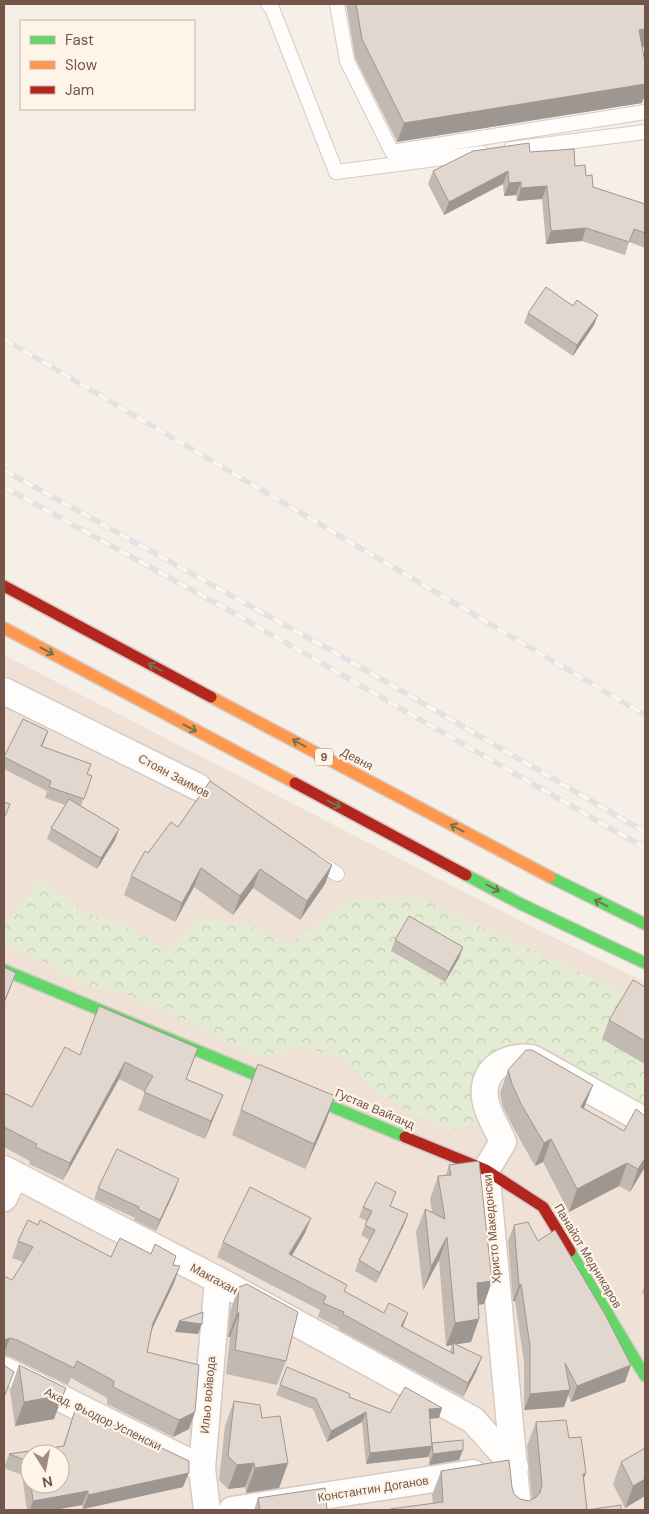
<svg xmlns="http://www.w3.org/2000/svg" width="649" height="1514" font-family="'DM Sans',sans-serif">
  <defs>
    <pattern id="forest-crowns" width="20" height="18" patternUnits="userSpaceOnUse" patternTransform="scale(1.25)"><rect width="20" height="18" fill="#e3ecd3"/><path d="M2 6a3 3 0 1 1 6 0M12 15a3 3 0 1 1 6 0" fill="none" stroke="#c6ccb7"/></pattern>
  </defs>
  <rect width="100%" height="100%" fill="#f6efe8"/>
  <path fill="#efe1d5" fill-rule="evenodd" d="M4 655 536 929 645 982V1510H4ZM30 1454H60V1484H30Z"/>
  <path fill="url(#forest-crowns)" d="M40 880 93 916 119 921 167 951 199 919 252 926 290 944 348 901 417 897 645 1002V1113L582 1076 564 1056 520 1044 500 1050 480 1110 470 1125 451 1130 427 1121 397 1105 371 1089 347 1060 296 1045 279 1054 257 1056 128 995 84 985 43 961 4 944V926Z"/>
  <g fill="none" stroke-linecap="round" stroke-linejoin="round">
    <g stroke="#d4cbc5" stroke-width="16">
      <path id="lane" d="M268 4 272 8 336 172 482 153
        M337 4 347 61 392 152 645 112
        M511 149 645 132
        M315 860 337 874"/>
    </g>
    <g stroke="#d4cbc5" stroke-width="29">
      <path id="street" d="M4 691 198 787
        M4 1169 218 1280 473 1420 515 1467
        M4 1198 15 1175
        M4 1370 199 1467
        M207 1510 202 1468 218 1280
        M232 1510 473 1473
        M518 1510 486 1170 503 1142C498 1130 489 1116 486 1103 478 1072 504 1054 532 1058L645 1121"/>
    </g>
    <g stroke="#d5cbc4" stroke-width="14">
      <path id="fast" d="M466 875 521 904 645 963
        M550 877 645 924
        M4 970 405 1137
        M570 1251 645 1376"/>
    </g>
    <g stroke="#d5cbc4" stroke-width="14">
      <path id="slow" d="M4 628 295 783
        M211 697 550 877"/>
    </g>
    <g stroke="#d5cbc4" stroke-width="14">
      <path id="jam" d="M4 586 211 697
        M295 783 466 875
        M405 1137 486 1170 543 1207 570 1251"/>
    </g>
    <use href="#lane" stroke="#fefdfc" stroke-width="14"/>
    <use href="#street" stroke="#fefdfc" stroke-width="26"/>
    <use href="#fast" stroke="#63d668" stroke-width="11"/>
    <use href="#slow" stroke="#ff974d" stroke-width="11"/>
    <use href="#jam" stroke="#b3261e" stroke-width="11"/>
    <g stroke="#e3e1e4" stroke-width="5.5">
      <path id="rail" d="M4 339 645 715
        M4 470 350 661 645 832
        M4 487 232 612 645 848"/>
    </g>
    <use href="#rail" stroke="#fff4e8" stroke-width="4" stroke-dasharray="11" stroke-linecap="butt"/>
  </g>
  <path fill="#c2b9b2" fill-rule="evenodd" d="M346 4H645L642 48 645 84V94L642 103 397 142 355 58Z
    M530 152 575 166 586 176 593 187 645 204V248L629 242 625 255 582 241 546 244 542 199 517 201 516 195 504 196 503 184 444 215 428 184 433 171Z
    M528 313 594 325 573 356 524 323Z
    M44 742 42 746 87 774 92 776 81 806 119 829 115 840 97 869 47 839 51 828 65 805 45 798 47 791 4 769V757Z
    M178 827 332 865 325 884 300 920 253 888 233 915 194 887 175 922 124 895 131 876 148 853Z
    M395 940 463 947 459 958 445 982 391 951Z
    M645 987V1064L602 1039 609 1020Z
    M80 1055 192 1065 186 1079 223 1095 216 1112 205 1139 138 1110 145 1092 119 1079 63 1180 29 1164 30 1161 4 1147V1093L32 1107Z
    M508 1070 584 1108 645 1167 630 1192 619 1186 569 1212 543 1162 535 1166 513 1127 503 1107 500 1093Z
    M241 1110 326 1121 305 1169 232 1135Z
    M449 1165 492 1281 484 1304 478 1305 471 1342 455 1344 482 1357 476 1372 463 1397 338 1329V1327L318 1317 320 1310 217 1257 223 1242 305 1233 292 1255 347 1285 344 1291 384 1313H408L403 1327 450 1352 452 1345 446 1346 439 1260 423 1290 416 1232 425 1209 432 1212 430 1199 438 1176 446 1175Z
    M98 1188 175 1190 156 1231 134 1220 135 1218 94 1199Z
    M391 1206 408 1214 404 1225 376 1283 355 1271 359 1260 369 1240 361 1235 367 1221 359 1217 363 1207Z
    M514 1225 538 1241 625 1382 571 1402 568 1395 564 1407 524 1410V1362L515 1301H513L508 1241Z
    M18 1241 111 1257 151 1254 173 1265 174 1283 151 1330 147 1352 195 1412 189 1429 173 1437 107 1404V1398L71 1378 68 1385 11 1357 4 1355V1276L12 1280 23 1262 12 1258Z
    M645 1284V1295L642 1293Z
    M239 1287 286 1361 277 1385 226 1374 230 1337H228L230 1311Z
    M19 1365 54 1419 15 1426 10 1390Z
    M287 1367 349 1397 390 1413 439 1418 430 1419 432 1444 459 1460 429 1465V1456L428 1457 366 1464 362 1422 327 1442 313 1409 276 1395Z
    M234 1401 262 1418 288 1463 279 1488 246 1493 245 1487 228 1489 219 1480 225 1426Z
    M76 1407 183 1487 83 1509 82 1505 54 1510H27L22 1475 4 1468 9 1454 63 1446ZM30 1454 60 1484H30Z
    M536 1422 569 1438 584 1480 587 1510H621H389L390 1509 433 1504 432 1495 441 1471 512 1487 514 1494 520 1499 529 1501 532 1500 527 1446Z
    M621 1462 645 1496 625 1508 613 1484Z
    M258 1498 327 1510H254Z"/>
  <path fill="#9e9691" d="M645 29V47L632 49 639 30Z
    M645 84V94L642 103 397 142 404 123Z
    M508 171 503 184 444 215 449 202Z
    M521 182 516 195 504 196 509 183Z
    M547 186 542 199 517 201 521 188Z
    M586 228 582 241 546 244 551 231Z
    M598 315 594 325 573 356 577 345Z
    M48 731 44 742 37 757 41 746Z
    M119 829 115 840 97 869 101 858Z
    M332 865 325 884 300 920 307 901Z
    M201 868 194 887 175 922 182 903Z
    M260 869 253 888 233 915 240 896Z
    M463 947 459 958 445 982 449 972Z
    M16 973 10 989 4 1004V1002Z
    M125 1062 119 1079 63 1180 70 1163Z
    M593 1085 584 1108 573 1130 581 1107Z
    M223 1095 216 1112 205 1139 211 1121Z
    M335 1096 326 1121 305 1169 314 1144Z
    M551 1139 543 1162 535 1166 544 1143Z
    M645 1158V1167L630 1192 638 1169Z
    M627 1163 619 1186 569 1212 577 1189Z
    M179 1179 175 1190 156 1231 160 1220Z
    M408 1214 404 1225 376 1283 380 1273Z
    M311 1218 305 1233 284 1269 289 1254Z
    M447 1237 439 1260 423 1290 431 1267Z
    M180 1266 174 1283 147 1340 153 1323Z
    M492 1281 484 1304 468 1306 477 1283Z
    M521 1284 515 1301H513L519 1285Z
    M237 1313H239L230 1337H228Z
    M408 1313 402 1328 401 1326Z
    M479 1319 471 1342 453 1345V1343L452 1345 446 1346 455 1323Z
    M179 1321 202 1324 198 1334 175 1332Z
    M10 1338 4 1354V1340Z
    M482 1357 476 1372 463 1397 468 1383Z
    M631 1365 625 1382 571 1402 577 1386Z
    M66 1388 54 1419 15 1426 24 1402Z
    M570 1390 564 1407 524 1410 530 1394Z
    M442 1408 439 1418 425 1419 429 1409Z
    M195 1412 189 1429 173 1437 179 1420Z
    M366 1412 362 1422 327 1442 331 1431Z
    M432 1446 428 1457 366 1464 370 1453Z
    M463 1450 459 1460 429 1465 433 1454Z
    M254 1463 245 1487 228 1489 237 1465Z
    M288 1463 279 1488 246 1493 255 1468Z
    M189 1473 183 1487 83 1509 88 1495Z
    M586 1473 577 1497 583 1474Z
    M645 1479V1496L625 1508 633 1486Z
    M88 1491 82 1505 54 1510H30L33 1501Z"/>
  <path fill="#e2d7cf" stroke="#9e9691" d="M356 4H645V29L639 30 645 63V84L404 123 362 39Z
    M529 143 530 152 574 149 575 166 585 165 586 176 592 175 593 187 645 204V233L634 229 629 242 586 228 551 231 547 186 521 188V182L509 183 508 171 449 202 433 171 473 151Z
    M546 287 573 306 577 300 598 315 577 345 528 313Z
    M23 719 48 731 41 746 91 764 87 774 92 776 84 799 49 787 51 781 4 757Z
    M210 781 332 865 307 901 260 869 240 896 201 868 182 903 131 876 145 851 148 853 171 822 178 827Z
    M69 799 119 829 101 858 51 828Z
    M4 802 10 804 4 818Z
    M409 916 463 947 449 972 395 940Z
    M4 967 16 973 4 1002Z
    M633 980 645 987V1041L609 1020Z
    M99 1006 198 1048 186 1079 223 1095 211 1121 144 1092 153 1076 125 1062 70 1163 35 1147 37 1144 4 1127V1093L32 1107 65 1047 80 1055Z
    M526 1050H532L593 1085 581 1107 624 1131 636 1109 645 1116V1158L638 1169 627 1163 577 1189 551 1139 544 1143 521 1104 512 1084 508 1070Z
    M258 1064 335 1096 314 1144 241 1110Z
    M117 1149 179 1179 160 1220 138 1209 139 1207 98 1188Z
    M479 1161 492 1281 477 1283 479 1319 455 1323 447 1237 431 1267 425 1209 445 1219 438 1176 451 1175 449 1165Z
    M376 1182 396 1192 390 1206 408 1214 380 1273 359 1260 375 1230 365 1225 372 1211 363 1207Z
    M250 1187 311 1218 289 1254 347 1285 344 1291 384 1313 389 1303 408 1313 401 1326 454 1354 453 1343 482 1357 468 1383 343 1314 344 1312 323 1303 326 1296 223 1242Z
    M28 1220 38 1225 40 1220 111 1257 120 1238 151 1254 155 1244 176 1256 173 1265 180 1266 153 1323 147 1352 199 1365 195 1412 179 1420 113 1387 114 1381 77 1361 74 1368 17 1340 10 1338 4 1340V1276L12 1280 33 1247 18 1241Z
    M528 1222 538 1241 555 1230 606 1316 631 1365 577 1386 565 1363 570 1390 530 1394V1346L521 1284 519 1285 514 1225Z
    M247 1284 298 1312 286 1361 235 1350 239 1313H237L239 1287Z
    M203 1312 202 1324 179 1321Z
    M4 1365 14 1372 4 1397Z
    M19 1365 66 1388 63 1395 24 1402Z
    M287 1367 350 1394 349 1397 390 1413 405 1387 442 1408 429 1409 432 1446 370 1453 366 1412 331 1431 316 1399 280 1385Z
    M234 1401 260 1405 262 1418 280 1416 288 1463 255 1468 254 1463 237 1465 228 1456Z
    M76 1407 189 1461V1473L88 1495V1491L33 1501 31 1484H60V1454H30V1478L28 1461 9 1454 64 1446Z
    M566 1420 569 1438 581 1437 586 1473 583 1474 587 1510 621 1505V1510H390V1509L443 1502 441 1471 509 1460 512 1487 514 1494 520 1499 529 1501 535 1498 540 1493 542 1485 536 1422Z
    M463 1440V1450L433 1454 432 1443Z
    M645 1448V1479L633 1486 621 1462Z
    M325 1488 327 1510H260L258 1498Z"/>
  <defs><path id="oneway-shaft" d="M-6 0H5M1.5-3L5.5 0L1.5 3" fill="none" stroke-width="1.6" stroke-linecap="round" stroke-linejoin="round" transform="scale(1.25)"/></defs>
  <g stroke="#6f7551">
    <use href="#oneway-shaft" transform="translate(47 651) rotate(28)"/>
    <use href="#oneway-shaft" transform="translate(155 667) rotate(-152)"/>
    <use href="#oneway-shaft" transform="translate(190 728) rotate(28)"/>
    <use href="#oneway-shaft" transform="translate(299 743) rotate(-152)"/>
    <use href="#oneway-shaft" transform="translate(334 804) rotate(28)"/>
    <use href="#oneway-shaft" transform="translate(457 828) rotate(-152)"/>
    <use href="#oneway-shaft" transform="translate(493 888) rotate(28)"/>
    <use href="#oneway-shaft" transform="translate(601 903) rotate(-153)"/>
  </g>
  <g text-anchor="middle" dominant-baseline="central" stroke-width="4.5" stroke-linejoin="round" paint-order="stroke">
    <rect fill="#fff4e8" stroke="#9d8579" stroke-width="1" x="315" y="748.5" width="18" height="17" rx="4"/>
    <g font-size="11" font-weight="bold" fill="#735549">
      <text x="324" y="757">9</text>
    </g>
    <g font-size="12" fill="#735549" stroke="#fff4e8">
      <text transform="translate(357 759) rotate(28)">Девня</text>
      <text transform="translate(174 776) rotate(28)">Стоян Заимов</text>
      <text transform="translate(375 1109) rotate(23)">Густав Вайганд</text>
      <text transform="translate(492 1229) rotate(-95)">Христо Македонски</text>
      <text transform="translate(588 1256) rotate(59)">Панайот Медникаров</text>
      <text transform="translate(214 1279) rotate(28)">Макгахан</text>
      <text transform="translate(208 1395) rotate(-85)">Ильо войвода</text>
      <text transform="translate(103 1419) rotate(26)">Акад. Фьодор Успенски</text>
      <text transform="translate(373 1489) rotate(-9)">Константин Доганов</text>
    </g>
  </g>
  <rect width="649" height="1514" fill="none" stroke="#735549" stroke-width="10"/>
  <rect x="20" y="20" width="175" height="90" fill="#fff4e8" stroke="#c7b4a8"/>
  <rect x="30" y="36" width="25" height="8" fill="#63d668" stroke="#c7b4a8"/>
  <text x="65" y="45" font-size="15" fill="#735549">Fast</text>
  <rect x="30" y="61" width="25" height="8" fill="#ff974d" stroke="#c7b4a8"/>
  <text x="65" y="70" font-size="15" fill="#735549">Slow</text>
  <rect x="30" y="86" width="25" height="8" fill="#b3261e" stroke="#c7b4a8"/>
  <text x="65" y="95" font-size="15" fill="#735549">Jam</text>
  <g transform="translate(45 1469) rotate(169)"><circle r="24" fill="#fff4e8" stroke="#c7b4a8"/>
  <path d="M0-4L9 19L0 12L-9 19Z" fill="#a18b81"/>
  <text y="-8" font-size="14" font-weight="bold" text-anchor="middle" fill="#735549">N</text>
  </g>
</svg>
